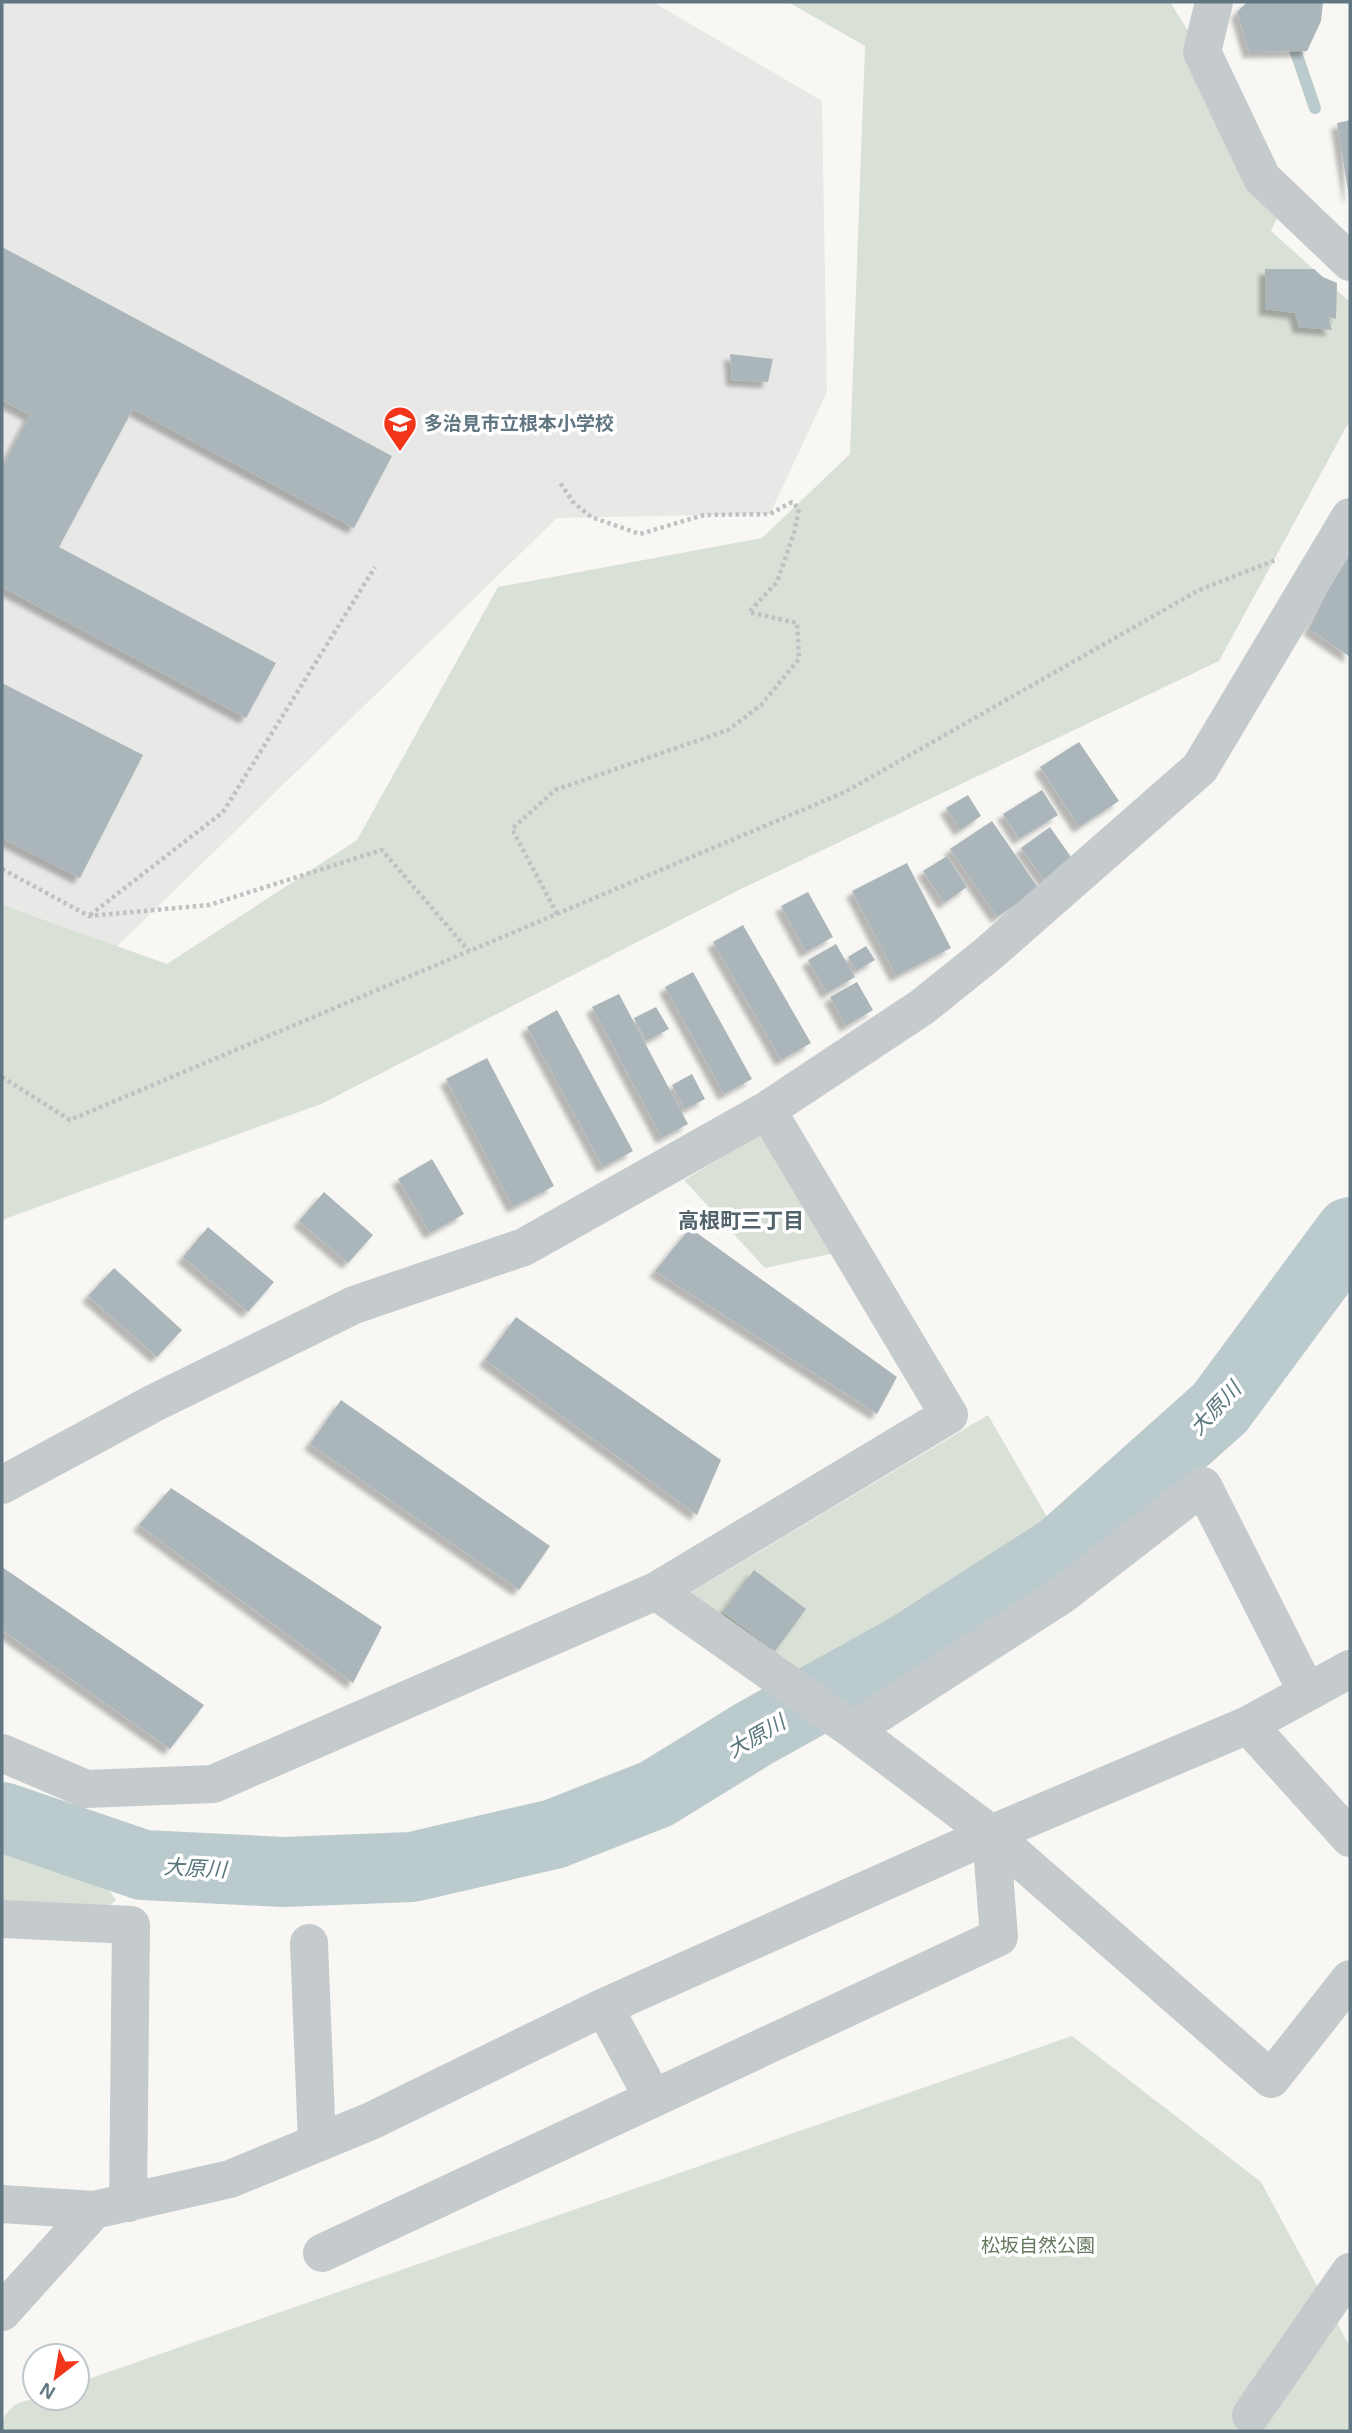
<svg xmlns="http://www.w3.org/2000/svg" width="1352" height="2433" font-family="Helvetica,'Noto Sans JP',sans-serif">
  <defs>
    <filter id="shadow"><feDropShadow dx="-6" dy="6" stdDeviation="2" flood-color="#0004"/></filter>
  </defs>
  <rect width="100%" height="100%" fill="#f8f7f4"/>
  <path fill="#e8e9e7" d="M2 2H653L822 101 827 392 770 514 557 518 100 963 2 916Z"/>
  <path fill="#d9e0d5" d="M788 2H1170L1290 191 1271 231 1350 302V420L1219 661 741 889 321 1104 2 1220V905L167 964 357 840 498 587 762 538 850 454 865 46Z
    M767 1130 839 1252 765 1268 684 1180Z
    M988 1415 1051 1524 807 1682 687 1595Z
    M2 1848 106 1886 116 1900 102 1912 2 1910Z
    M1072 2036 1261 2182 1350 2347V2431H2C2 2392 48 2398 77 2398V2383Z"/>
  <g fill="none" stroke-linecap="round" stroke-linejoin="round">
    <path stroke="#bbcacd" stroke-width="12" d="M1290 35 1315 108"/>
    <path stroke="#bbcacd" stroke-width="70" d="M2 1817 143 1865 283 1872 412 1867 554 1834 656 1794 755 1733 910 1647 1061 1550 1220 1408 1350 1232"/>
  </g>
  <path fill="#abb6ba" filter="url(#shadow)" d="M1247 2H1323L1321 21 1307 51 1249 52 1237 12Z
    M1350 120V197H1349L1337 123Z
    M2 247 392 456 354 528 133 409 59 547 276 663 246 718 2 587V468L30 415 2 400Z
    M1265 269H1314L1323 277 1337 283 1336 319 1328 317 1332 330 1299 327 1295 313 1265 309Z
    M730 354 773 359 768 382 732 380Z
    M1350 545V657L1309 629Z
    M2 683 143 755 80 878 2 838Z
    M1079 742 1119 801 1079 827 1040 767Z
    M1042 790 1058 815 1019 839 1003 814Z
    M968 795 981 816 960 830 946 808Z
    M992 821 1039 889 997 917 950 849Z
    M1050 827 1076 864 1047 884 1021 848Z
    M947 856 967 887 944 903 923 871Z
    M907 863 951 948 896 976 852 891Z
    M808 892 833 937 806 952 781 906Z
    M743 925 811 1043 781 1060 713 942Z
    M836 944 855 977 827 993 808 960Z
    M866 946 875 960 856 971 848 957Z
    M693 972 752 1079 724 1094 665 987Z
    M857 982 873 1010 846 1026 830 997Z
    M619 994 688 1124 662 1138 592 1007Z
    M656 1007 669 1029 646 1041 634 1018Z
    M557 1010 633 1151 603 1167 527 1027Z
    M487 1058 554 1186 513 1207 446 1079Z
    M692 1074 705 1099 685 1109 672 1085Z
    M432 1159 464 1214 430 1233 398 1179Z
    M324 1192 373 1235 348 1263 299 1221Z
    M208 1227 274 1282 248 1312 183 1257Z
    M690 1228 897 1377 877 1414 655 1271Z
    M114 1268 182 1330 157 1357 88 1296Z
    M516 1317 721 1460 697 1515 485 1360Z
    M341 1400 550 1546 519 1590 310 1444Z
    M171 1488 382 1627 353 1683 139 1525Z
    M2 1567 204 1705 170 1749 2 1630Z
    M754 1570 806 1609 775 1651 723 1612Z"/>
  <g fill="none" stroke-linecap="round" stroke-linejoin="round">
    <path stroke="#bec2c3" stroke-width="4.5" stroke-dasharray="3.5 3.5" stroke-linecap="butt" d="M2 869 89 916 209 905 382 850 469 951
      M557 914 512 829 555 790 728 730 761 705 799 659 797 623 749 612 777 582 794 533 799 509 792 502 770 514 704 515 640 534 591 517 573 502 559 481
      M90 915 223 812 375 567
      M2 1077 70 1120 845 792 1199 590 1278 559"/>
    <path stroke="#c5cacd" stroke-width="38" d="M1214 2 1202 52 1262 178 1350 262
      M767 1110 949 1415 656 1591 853 1730 991 1834 1271 2079 1350 1979
      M2 1485 154 1403 354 1305 524 1247 767 1110 922 1007 988 954 1200 768 1350 517
      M1248 1725 1350 1838
      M853 1730 1062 1595 1203 1486 1307 1692
      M2 1753 86 1789 213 1784 656 1591
      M2 1919 131 1925 128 2203
      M309 1943 317 2143
      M604 2007 653 2098
      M2 2204 94 2210 230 2179 371 2121 604 2007 991 1834 1248 1725 1350 1669
      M322 2253 999 1937 991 1834
      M2 2312 94 2210
      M1251 2415 1350 2272"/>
  </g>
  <defs>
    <g id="school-pin" transform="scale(1.75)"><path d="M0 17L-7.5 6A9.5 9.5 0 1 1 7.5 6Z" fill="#f33619" stroke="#fff"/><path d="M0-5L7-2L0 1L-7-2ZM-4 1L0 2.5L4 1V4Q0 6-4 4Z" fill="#fff"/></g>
  </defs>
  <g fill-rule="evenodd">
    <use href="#school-pin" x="400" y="423"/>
  </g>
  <g text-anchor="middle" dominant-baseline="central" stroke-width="7" stroke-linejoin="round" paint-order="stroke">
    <g font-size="19" font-weight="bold" fill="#607682" stroke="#fff" text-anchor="start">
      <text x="424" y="423">多治見市立根本小学校</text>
    </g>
    <g font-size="19" fill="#66795f" stroke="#fff">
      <text x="1038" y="2245">松坂自然公園</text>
    </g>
    <g font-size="21" font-weight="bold" fill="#52636c" stroke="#fff">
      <text x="741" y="1220">高根町三丁目</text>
    </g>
    <g font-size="21" font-style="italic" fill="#5a777d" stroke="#fff">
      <text transform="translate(1215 1408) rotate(-47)">大原川</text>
      <text transform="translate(756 1736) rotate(-30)">大原川</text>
      <text transform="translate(195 1868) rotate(3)">大原川</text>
    </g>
  </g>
  <rect width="1352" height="2433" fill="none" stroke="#607682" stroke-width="7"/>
  <g transform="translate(56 2377) rotate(211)"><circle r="33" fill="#ffffff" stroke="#bfc8cd" stroke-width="2"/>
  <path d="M0-5L12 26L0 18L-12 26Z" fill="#f33619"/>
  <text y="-10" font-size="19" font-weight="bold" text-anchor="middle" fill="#607682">N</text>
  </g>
</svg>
